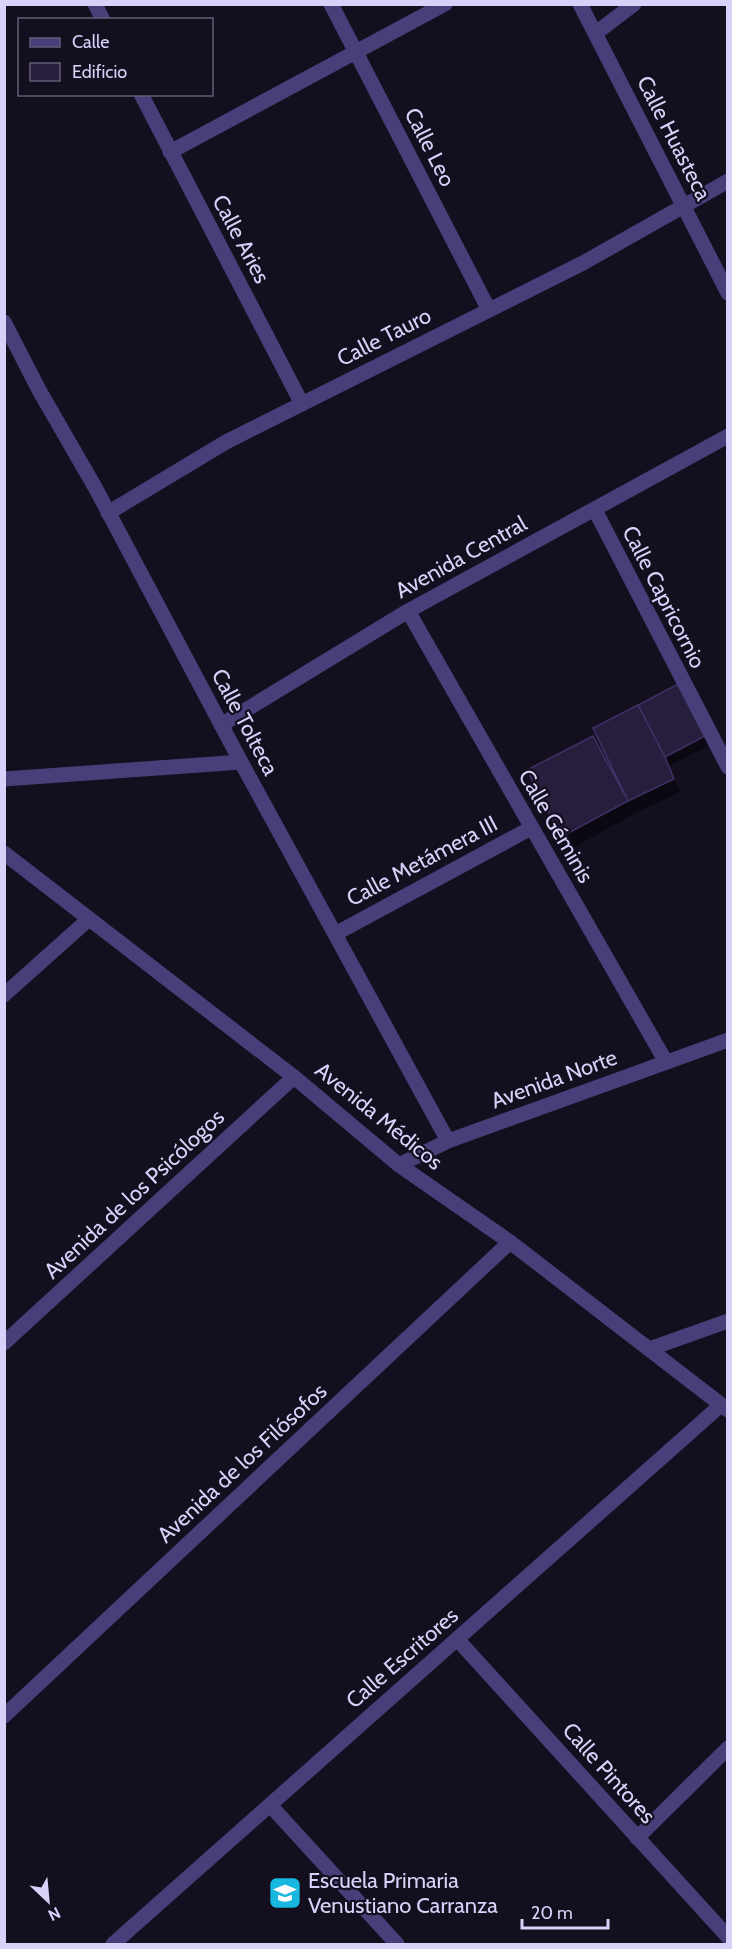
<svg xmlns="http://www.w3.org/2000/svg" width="732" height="1949" font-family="Cabin,sans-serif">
  <rect width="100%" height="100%" fill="#130f1e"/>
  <path fill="#0007" d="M681 684 713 743 669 766 680 792 636 813 570 849 529 771 592 738 622 789 624 788Z"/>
  <path fill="#271d3d" stroke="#413167" stroke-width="1.5" d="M682 682 709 734 665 757 638 705Z
    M638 705 665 757 674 779 628 801 593 728Z
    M593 736 628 801 561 837 527 770Z"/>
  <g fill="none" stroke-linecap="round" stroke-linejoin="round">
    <path stroke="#473f79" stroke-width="15" d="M95 4 103 20
      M331 4 489 310
      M580 4 728 293
      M596 33 634 4
      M141 94 302 404
      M170 152 445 4
      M4 322 39 390 96 489 241 762 448 1141
      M595 510 728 767
      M108 513 226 442 583 263 728 181
      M408 611 666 1062
      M221 725 408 611 728 436
      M4 779 241 762
      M335 934 531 828
      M4 995 89 919
      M399 1165 448 1141 728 1040
      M4 1343 294 1077
      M649 1349 728 1321
      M457 1639 728 1937
      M4 1716 510 1242
      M270 1805 397 1944
      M637 1838 728 1748
      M113 1944 721 1405"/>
    <path stroke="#473f79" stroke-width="15" d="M4 853 294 1077 399 1165 510 1242 728 1410"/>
  </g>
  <defs>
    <g id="school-square" transform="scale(1.725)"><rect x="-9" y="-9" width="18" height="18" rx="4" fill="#18b7df" stroke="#130f1e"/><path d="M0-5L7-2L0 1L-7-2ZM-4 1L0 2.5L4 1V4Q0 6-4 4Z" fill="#fff"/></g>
  </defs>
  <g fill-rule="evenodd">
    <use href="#school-square" x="285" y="1893"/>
  </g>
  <g text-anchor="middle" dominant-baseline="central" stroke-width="4.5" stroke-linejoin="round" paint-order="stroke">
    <g font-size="22" fill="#dad1fa" stroke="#130f1e">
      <text transform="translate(674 138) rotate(63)">Calle Huasteca</text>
      <text transform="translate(430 147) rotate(63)">Calle Leo</text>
      <text transform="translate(241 239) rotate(62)">Calle Aries</text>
      <text transform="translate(384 337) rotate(-27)">Calle Tauro</text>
      <text transform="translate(461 557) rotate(-29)">Avenida Central</text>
      <text transform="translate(664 597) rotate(63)">Calle Capricornio</text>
      <text transform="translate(245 722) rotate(62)">Calle Tolteca</text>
      <text transform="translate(556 826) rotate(60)">Calle Géminis</text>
      <text transform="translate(422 861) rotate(-28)">Calle Metámera III</text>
      <text transform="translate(554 1079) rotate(-20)">Avenida Norte</text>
      <text transform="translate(379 1116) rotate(39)">Avenida Médicos</text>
      <text transform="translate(134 1194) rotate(-43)">Avenida de los Psicólogos</text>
      <text transform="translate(242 1463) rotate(-43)">Avenida de los Filósofos</text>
      <text transform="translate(402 1658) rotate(-41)">Calle Escritores</text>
      <text transform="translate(609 1773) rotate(48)">Calle Pintores</text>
    </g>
    <g font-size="22" fill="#dad1fa" stroke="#130f1e" text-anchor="start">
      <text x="308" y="1880">Escuela Primaria<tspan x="308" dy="25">Venustiano Carranza</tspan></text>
    </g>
  </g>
  <rect width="732" height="1949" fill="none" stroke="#dad1fa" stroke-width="12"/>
  <rect x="18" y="18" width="195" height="78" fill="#130f1e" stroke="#635d76" stroke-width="1.5"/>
  <rect x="30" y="38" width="30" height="9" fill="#473f79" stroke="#635d76" stroke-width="1.5"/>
  <text x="72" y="48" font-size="18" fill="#dad1fa">Calle</text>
  <rect x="30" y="63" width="30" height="18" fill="#271d3d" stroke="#635d76" stroke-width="1.5"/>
  <text x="72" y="78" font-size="18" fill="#dad1fa">Edificio</text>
  <g transform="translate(48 1901) rotate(154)" stroke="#130f1e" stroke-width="4.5" paint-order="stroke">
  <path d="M0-4.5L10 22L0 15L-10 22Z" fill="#dad1fa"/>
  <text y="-9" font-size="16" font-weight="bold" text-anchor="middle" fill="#dad1fa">N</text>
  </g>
  <path d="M522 1919v9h86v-9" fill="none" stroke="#dad1fa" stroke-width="3"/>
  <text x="531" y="1919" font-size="18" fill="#dad1fa" stroke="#130f1e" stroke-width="4.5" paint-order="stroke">20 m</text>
</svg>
